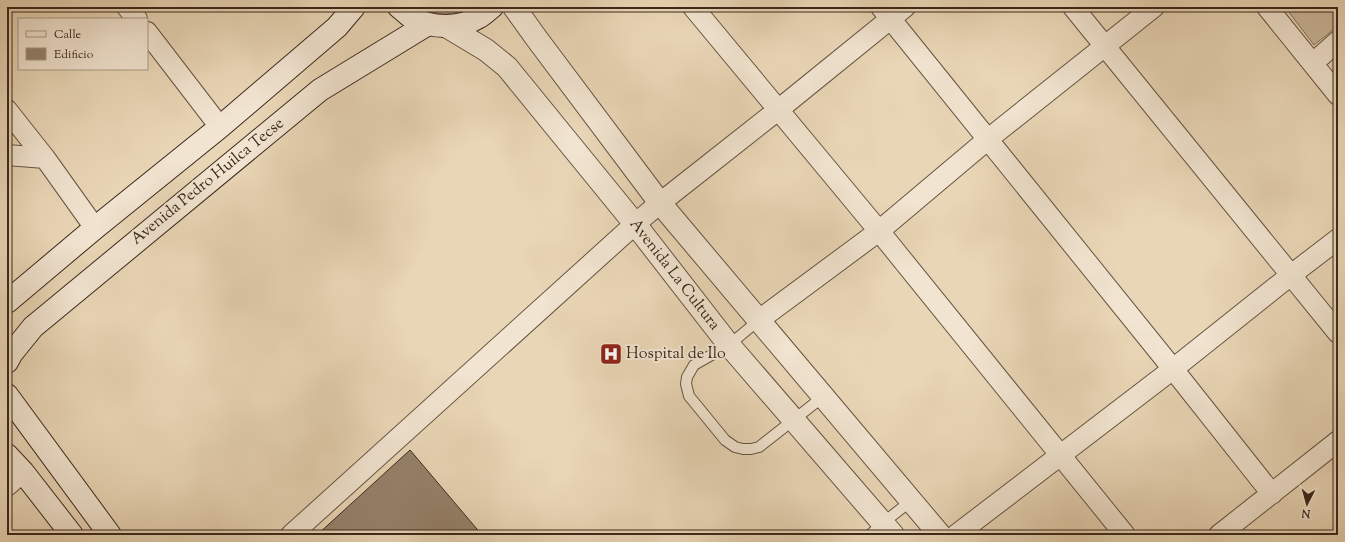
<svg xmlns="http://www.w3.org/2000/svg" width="1345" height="542" font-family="'Sorts Mill Goudy',serif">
  <rect width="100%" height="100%" fill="#e9d6b6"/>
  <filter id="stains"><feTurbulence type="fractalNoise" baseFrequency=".005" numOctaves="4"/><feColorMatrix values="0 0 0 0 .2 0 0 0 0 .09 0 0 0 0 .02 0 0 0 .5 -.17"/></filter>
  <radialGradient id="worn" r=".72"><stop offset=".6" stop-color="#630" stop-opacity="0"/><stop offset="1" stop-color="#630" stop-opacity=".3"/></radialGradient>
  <path fill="#cbb89c" stroke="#82705c" d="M420 7H470C455 16 434 16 420 7Z
    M1285 7H1338V26L1314 45Z"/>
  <path fill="#95826c" stroke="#3a281c" d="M410 450 482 535H317Z"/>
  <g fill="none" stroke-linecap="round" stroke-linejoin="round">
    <g stroke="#665442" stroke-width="12">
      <path id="service" d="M759 320 729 345 694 365 687 377 686 384 689 396 725 440 735 447 743 449H751L759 447 824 396
        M870 535 884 522 911 501"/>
    </g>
    <g stroke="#665442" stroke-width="22">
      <path id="minor" d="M127 7 137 19
        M693 7 879 231 1125 535
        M881 7 1173 369 1272 494
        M1073 7 1338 333
        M1267 7 1338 95
        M147 32 220 127
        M1313 63 1338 41
        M7 110 45 158 95 228
        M7 155 45 158
        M759 320 879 231 987 140 1154 7
        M7 486 23 472
        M291 535 635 224 660 203 778 110 905 7
        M956 535 1173 369 1291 275 1338 239
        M1219 535 1338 441"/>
    </g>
    <g stroke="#665442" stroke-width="24">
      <path id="tertiary" d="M514 7 537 39 660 203 940 535
        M446 26 486 50 507 67 635 224 729 345 893 535"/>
    </g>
    <g stroke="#3a281c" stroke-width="24">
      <path id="secondary" d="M399 7C403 10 407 14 411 17 431 29 460 29 479 17 484 14 488 10 492 7
        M7 302 95 228 220 127 337 27 354 7
        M7 362 12 353 33 327 320 90 428 24
        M7 395 110 535
        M7 455 23 472 72 535"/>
    </g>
    <use href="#service" stroke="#f1e4d0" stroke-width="10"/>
    <use href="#minor" stroke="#f1e4d0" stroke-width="20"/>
    <use href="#tertiary" stroke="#f1e4d0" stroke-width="22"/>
    <use href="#secondary" stroke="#f1e4d0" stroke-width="22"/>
  </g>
  <defs>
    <g id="hospital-square" transform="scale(1.15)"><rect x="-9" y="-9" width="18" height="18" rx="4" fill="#8f2418" stroke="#f1e4d0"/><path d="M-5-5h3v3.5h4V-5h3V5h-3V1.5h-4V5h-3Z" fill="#fff"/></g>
  </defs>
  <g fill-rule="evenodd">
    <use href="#hospital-square" x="611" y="354"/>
  </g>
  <g text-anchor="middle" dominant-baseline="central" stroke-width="4" stroke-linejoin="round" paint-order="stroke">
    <g font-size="16" fill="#3a281c" stroke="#f1e4d0">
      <text transform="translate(208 182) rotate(-39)">Avenida Pedro Huilca Tecse</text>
      <text transform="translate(674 275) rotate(52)">Avenida La Cultura</text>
    </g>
    <g font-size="16" fill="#3a281c" stroke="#f1e4d0" text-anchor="start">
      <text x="626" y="354">Hospital de Ilo</text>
    </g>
  </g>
  <rect width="1345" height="542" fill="none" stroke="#e9d6b6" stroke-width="24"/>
  <rect x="8" y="8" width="1329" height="526" fill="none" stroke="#3a281c" stroke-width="2"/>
  <rect x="12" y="12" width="1321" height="518" fill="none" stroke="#3a281c"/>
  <rect x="18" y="18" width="130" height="52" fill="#f1e4d0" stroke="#a89988"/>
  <rect x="26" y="31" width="20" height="6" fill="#f1e4d0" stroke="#a89988"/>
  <text x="54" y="38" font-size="12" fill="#3a281c">Calle</text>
  <rect x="26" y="48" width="20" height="12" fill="#95826c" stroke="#a89988"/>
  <text x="54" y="58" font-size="12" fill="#3a281c">Edificio</text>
  <g transform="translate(1307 504) rotate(186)" stroke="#f1e4d0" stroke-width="3" paint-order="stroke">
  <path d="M0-3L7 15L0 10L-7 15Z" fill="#3a281c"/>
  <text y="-6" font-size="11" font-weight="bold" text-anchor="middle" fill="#3a281c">N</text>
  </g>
  <rect width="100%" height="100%" filter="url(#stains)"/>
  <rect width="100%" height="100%" fill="url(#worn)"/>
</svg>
